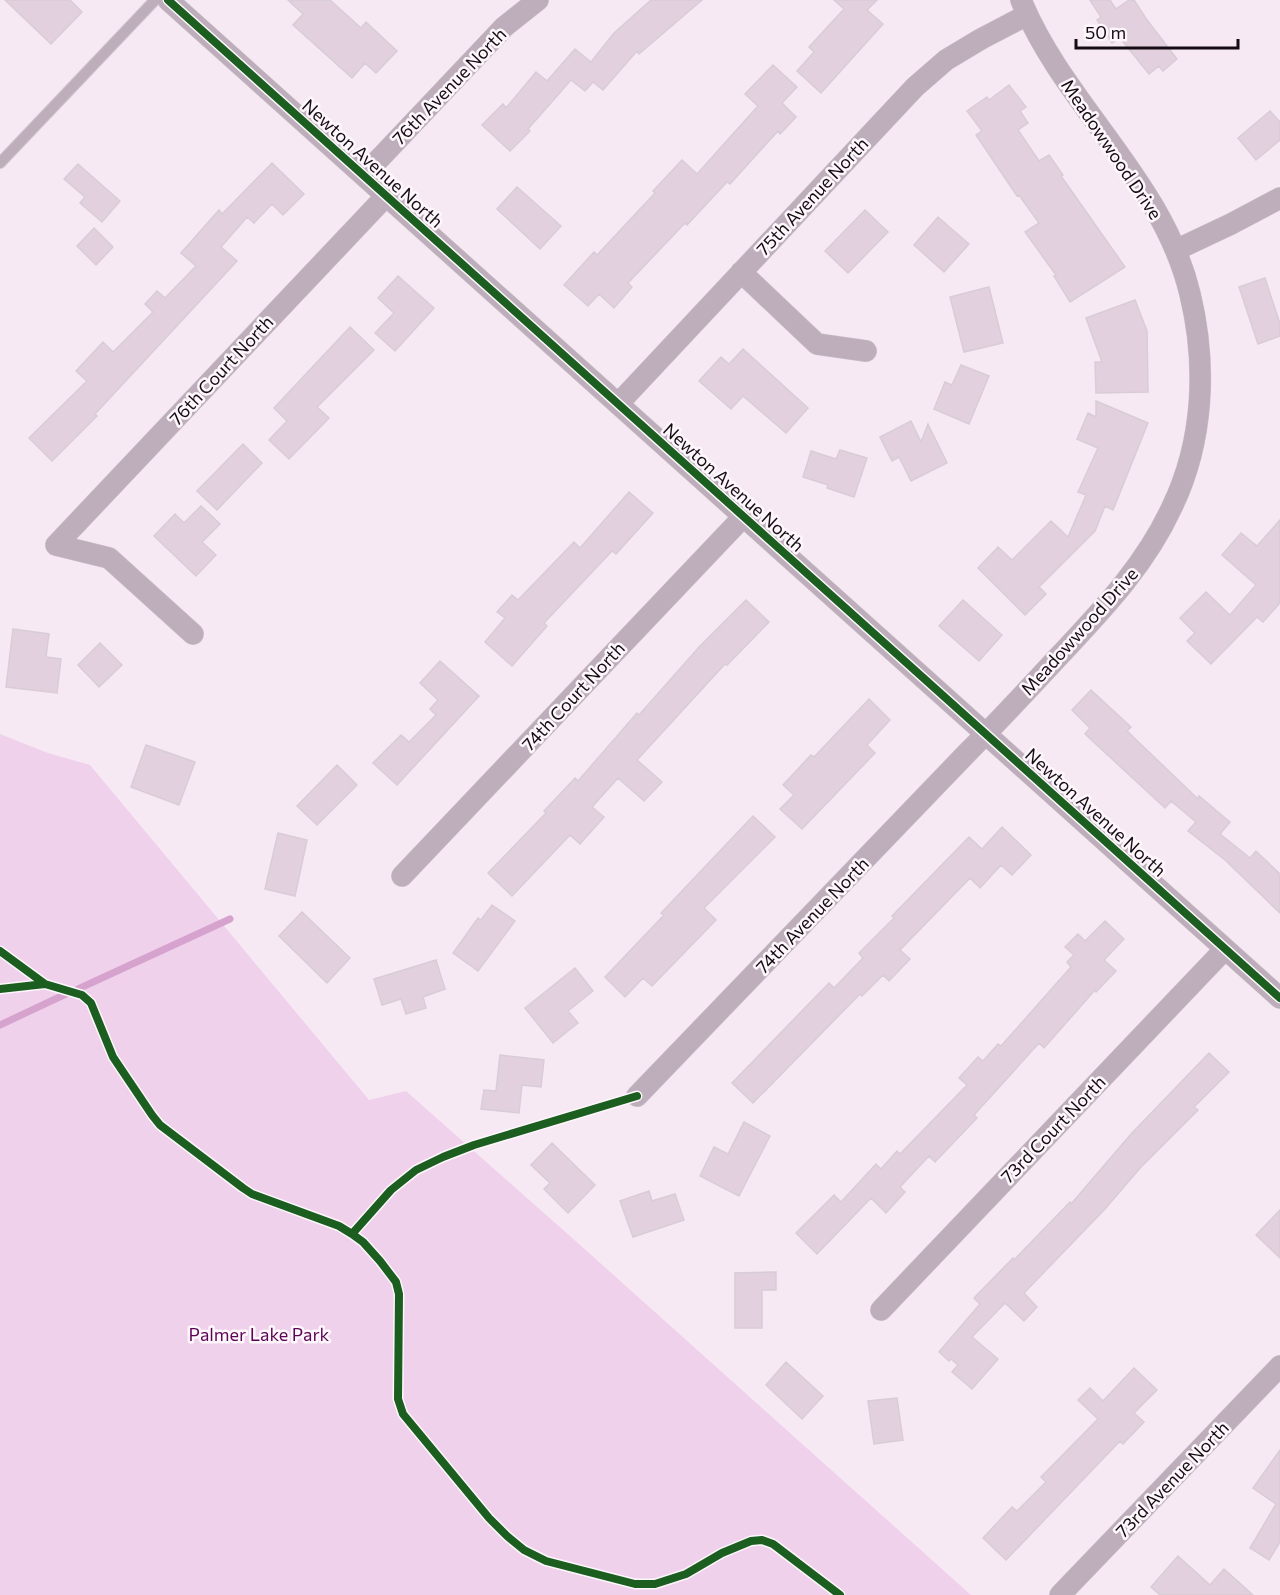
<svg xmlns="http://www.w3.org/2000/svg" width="1280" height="1595" font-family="Commissioner,sans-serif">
  <rect width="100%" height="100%" fill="#f6e9f4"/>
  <path fill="#f0d1eb" d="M0 734 48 753 90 765 369 1100 406 1091 570 1236 971 1595H0Z"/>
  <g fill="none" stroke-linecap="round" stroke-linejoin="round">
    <path stroke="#d6a2ce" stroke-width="7" d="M78 989 230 919
      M0 1025 66 994"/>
  </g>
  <path fill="#e3d0df" stroke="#d8ccd6" stroke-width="1.5" d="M5 0H70L82 12 51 44Z
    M288 0H330L361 28 366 22 397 51 376 73 365 63 352 78 293 25 303 14Z
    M651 0H702L639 54 637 51 603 90 593 82 585 91 571 80 528 129 530 131 510 151 482 125 503 104 506 108 536 72 547 81 575 49 591 62 614 33Z
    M834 0H877L867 10 883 24 821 93 797 71 814 52 809 47 844 9Z
    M1090 0H1110L1116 9 1129 0H1134L1147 20 1177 59 1163 71 1159 66 1149 74 1120 38 1112 43 1097 20 1101 17Z
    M773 65 797 87 782 103 796 117 780 134 778 131 730 184 727 182 687 225 685 223 628 283 632 287 614 308 599 294 588 306 564 285 594 252 597 255 655 193 653 191 682 160 697 174 758 106 745 94Z
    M1009 85 1026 107 1020 111 1028 123 1018 130 1039 161 1049 155 1063 175 1061 176 1125 267 1070 302 1054 276 1056 275 1025 232 1039 223 1019 195 1017 196 976 135 982 131 967 111 987 97 989 100Z
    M1270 111 1280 122V140L1256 160 1238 138Z
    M272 163 304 194 283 215 272 204 254 223 247 217 221 247 237 261 95 414 97 416 52 461 29 438 87 381 76 371 103 342 113 352 153 312 145 304 157 291 165 298 196 266 181 253 219 210 222 214Z
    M78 164 120 201 102 222 80 203 85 197 64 179Z
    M517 187 561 226 540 249 497 209Z
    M865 210 888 232 848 273 825 251Z
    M938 217 969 244 944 272 914 245Z
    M94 228 113 247 96 265 77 246Z
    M398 276 434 308 395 351 375 333 394 313 378 298Z
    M1265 278 1280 324V336L1258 344 1239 287Z
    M989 287 1003 343 964 352 950 297Z
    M1135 300 1147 331 1148 392 1096 393 1095 362H1102L1086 318Z
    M350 327 374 350 317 407 329 418 289 459 269 440 287 421 274 408Z
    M743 349 808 408 786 433 743 396 731 409 699 381 721 357 729 364Z
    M961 365 989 376 969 424 934 409 945 382 952 385Z
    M1096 401 1148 423 1113 510 1105 506 1095 531 1039 587 1046 594 1025 615 978 568 998 547 1012 560 1051 521 1068 537 1086 495 1078 492 1098 448 1077 439 1088 413 1096 417Z
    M911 421 921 442 928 424 947 463 911 481 899 457 892 461 880 437Z
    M243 444 262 463 217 510 197 491Z
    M840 450 867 458 854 497 827 488 828 485 803 477 811 451 836 459Z
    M629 492 653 513 616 554 612 551 544 623 547 626 512 666 485 642 505 618 497 612 512 595 518 600 574 542 580 548Z
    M201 506 220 524 202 542 216 555 196 576 154 536 175 514 184 523Z
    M1280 520V603L1263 622 1257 617 1211 664 1187 641 1195 633 1180 618 1206 592 1230 615 1256 585 1222 555 1241 533 1257 546Z
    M746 600 769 622 727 665 725 664 637 760 662 782 644 801 618 778 592 807 604 817 580 844 570 835 512 896 488 873 546 813 544 811 575 778 578 781 637 713 639 715 700 646Z
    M963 600 1002 635 979 661 939 626Z
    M13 629 49 634 46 657 61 659 57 693 6 687Z
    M100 643 122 665 99 687 78 665Z
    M440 661 479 696 397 785 373 763 401 735 409 742 436 715 430 709 438 700 420 683Z
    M1091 690 1131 727 1127 731 1198 799 1199 796 1230 822 1220 834 1250 858 1256 851 1280 874V913L1225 860 1188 831 1196 822 1171 801 1165 808 1085 734 1090 728 1072 710Z
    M869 699 890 720 867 745 875 753 802 829 780 809 794 795 783 785 811 755 814 757Z
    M146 745 195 762 179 805 131 787Z
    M337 765 357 785 317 825 297 806Z
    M753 816 775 837 704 908 716 920 652 986 643 978 625 997 605 977 664 915 661 913Z
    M1002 827 1031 855 1012 875 1001 865 980 888 970 878 900 950 910 959 889 981 883 975 862 996 860 994 753 1103 732 1083 829 983 834 988 863 958 859 953 894 918 892 916 969 837 982 849Z
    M278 833 307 840 295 896 265 889Z
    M492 905 515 921 478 971 453 953 478 918 481 920Z
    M302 912 350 958 327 983 279 936Z
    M1105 921 1124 939 1104 960 1116 971 1096 992 1095 990 1044 1048 1039 1043 974 1115 977 1118 935 1162 929 1156 900 1187 905 1192 886 1213 871 1198 817 1254 796 1233 834 1195 841 1202 876 1164 881 1169 897 1151 900 1154 967 1085 959 1078 978 1057 983 1061 998 1044 1001 1046 1071 967 1067 962 1074 955 1065 947 1078 934 1085 941Z
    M436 960 445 989 423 997 426 1008 406 1014 401 999 382 1005 374 979Z
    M575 968 593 991 568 1011 578 1023 553 1043 525 1008Z
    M1209 1053 1229 1072 1194 1107 1198 1110 1141 1167 1105 1209 1024 1293 1037 1307 1024 1321 1005 1303 972 1337 998 1359 972 1389 952 1372 958 1365 951 1359 949 1361 939 1352 980 1304 974 1298 1013 1258 1014 1260 1070 1202 1071 1204 1131 1134Z
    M500 1055 544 1060 541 1087 522 1085 519 1113 481 1109 484 1090 496 1091Z
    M744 1122 770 1136 739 1196 700 1176 714 1147 728 1154Z
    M552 1143 595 1185 568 1213 544 1189 550 1183 531 1165Z
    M649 1191 652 1201 675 1194 684 1220 633 1237 620 1201Z
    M1280 1210V1258L1256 1235Z
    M776 1272V1290H762V1328H735V1273Z
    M786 1362 823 1396 802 1419 766 1385Z
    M1134 1368 1157 1390 1134 1413 1144 1422 1123 1444 1120 1441 1006 1560 983 1538 1012 1507 1017 1511 1046 1482 1041 1477 1098 1419 1078 1400 1090 1388 1103 1401Z
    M897 1398 903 1440 874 1444 868 1401Z
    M1280 1450V1542L1269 1560 1250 1548 1276 1504 1253 1488Z
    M1178 1556 1210 1585 1224 1569 1253 1595H1160L1151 1587Z"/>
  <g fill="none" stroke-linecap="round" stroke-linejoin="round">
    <g stroke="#d1c6cf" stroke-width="12">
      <path id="lane" d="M0 163 155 0"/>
    </g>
    <g stroke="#d1c6cf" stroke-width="22">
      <path id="street" d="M168 0 1280 998
        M364 175 504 27 538 0
        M1176 250 1231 224 1280 198
        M741 272 817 344 866 351
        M618 404 915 87 946 60 981 39 1027 15
        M193 634 109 558 56 545 386 196
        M402 876 744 516
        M637 1096C748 982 858 867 968 752 1000 720 1031 686 1062 653 1104 608 1146 564 1172 507 1204 441 1207 364 1190 294 1163 180 1064 105 1021 0
        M881 1310 1225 949
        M1060 1595 1280 1366"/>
    </g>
    <use href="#lane" stroke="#beaebc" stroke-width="10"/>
    <use href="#street" stroke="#beaebc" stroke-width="21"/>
    <g stroke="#fdf7fc" stroke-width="11">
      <path id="cycleway" d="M168 0 1280 998
        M0 951 45 984 0 989
        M45 984 82 995 91 1003 113 1057 152 1115 160 1125 243 1188 252 1194 339 1226 352 1234 363 1242 380 1261 396 1282 399 1294 398 1399 403 1414 489 1518 507 1536 524 1550 546 1561 635 1584H655L686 1574 722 1553 751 1541 762 1540 773 1544 840 1595
        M352 1234 391 1190 416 1170 443 1157 474 1145 637 1096"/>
    </g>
    <use href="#cycleway" stroke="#1b5e20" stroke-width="8"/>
  </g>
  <g text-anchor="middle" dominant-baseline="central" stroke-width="5" stroke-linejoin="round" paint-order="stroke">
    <g font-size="18" fill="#150b13" stroke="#fdf7fc">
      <text transform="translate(449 86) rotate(-46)">76th Avenue North</text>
      <text transform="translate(1112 149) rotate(56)">Meadowwood Drive</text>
      <text transform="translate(373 163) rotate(42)">Newton Avenue North</text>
      <text transform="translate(812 196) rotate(-47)">75th Avenue North</text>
      <text transform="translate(221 370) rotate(-47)">76th Court North</text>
      <text transform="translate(734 487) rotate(42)">Newton Avenue North</text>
      <text transform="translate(1079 631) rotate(-48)">Meadowwood Drive</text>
      <text transform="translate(573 696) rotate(-47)">74th Court North</text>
      <text transform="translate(1096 812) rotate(42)">Newton Avenue North</text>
      <text transform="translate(812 915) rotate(-46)">74th Avenue North</text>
      <text transform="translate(1053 1129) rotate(-46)">73rd Court North</text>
      <text transform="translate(1172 1479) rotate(-46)">73rd Avenue North</text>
    </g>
    <g font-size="18" fill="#5c0454" stroke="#fdf7fc">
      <text x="259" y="1334">Palmer Lake Park</text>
    </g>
  </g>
  <path d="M1076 39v9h162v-9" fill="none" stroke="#150b13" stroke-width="3"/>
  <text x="1085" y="39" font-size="18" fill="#150b13" stroke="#fdf7fc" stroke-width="4.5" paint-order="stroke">50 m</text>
</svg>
